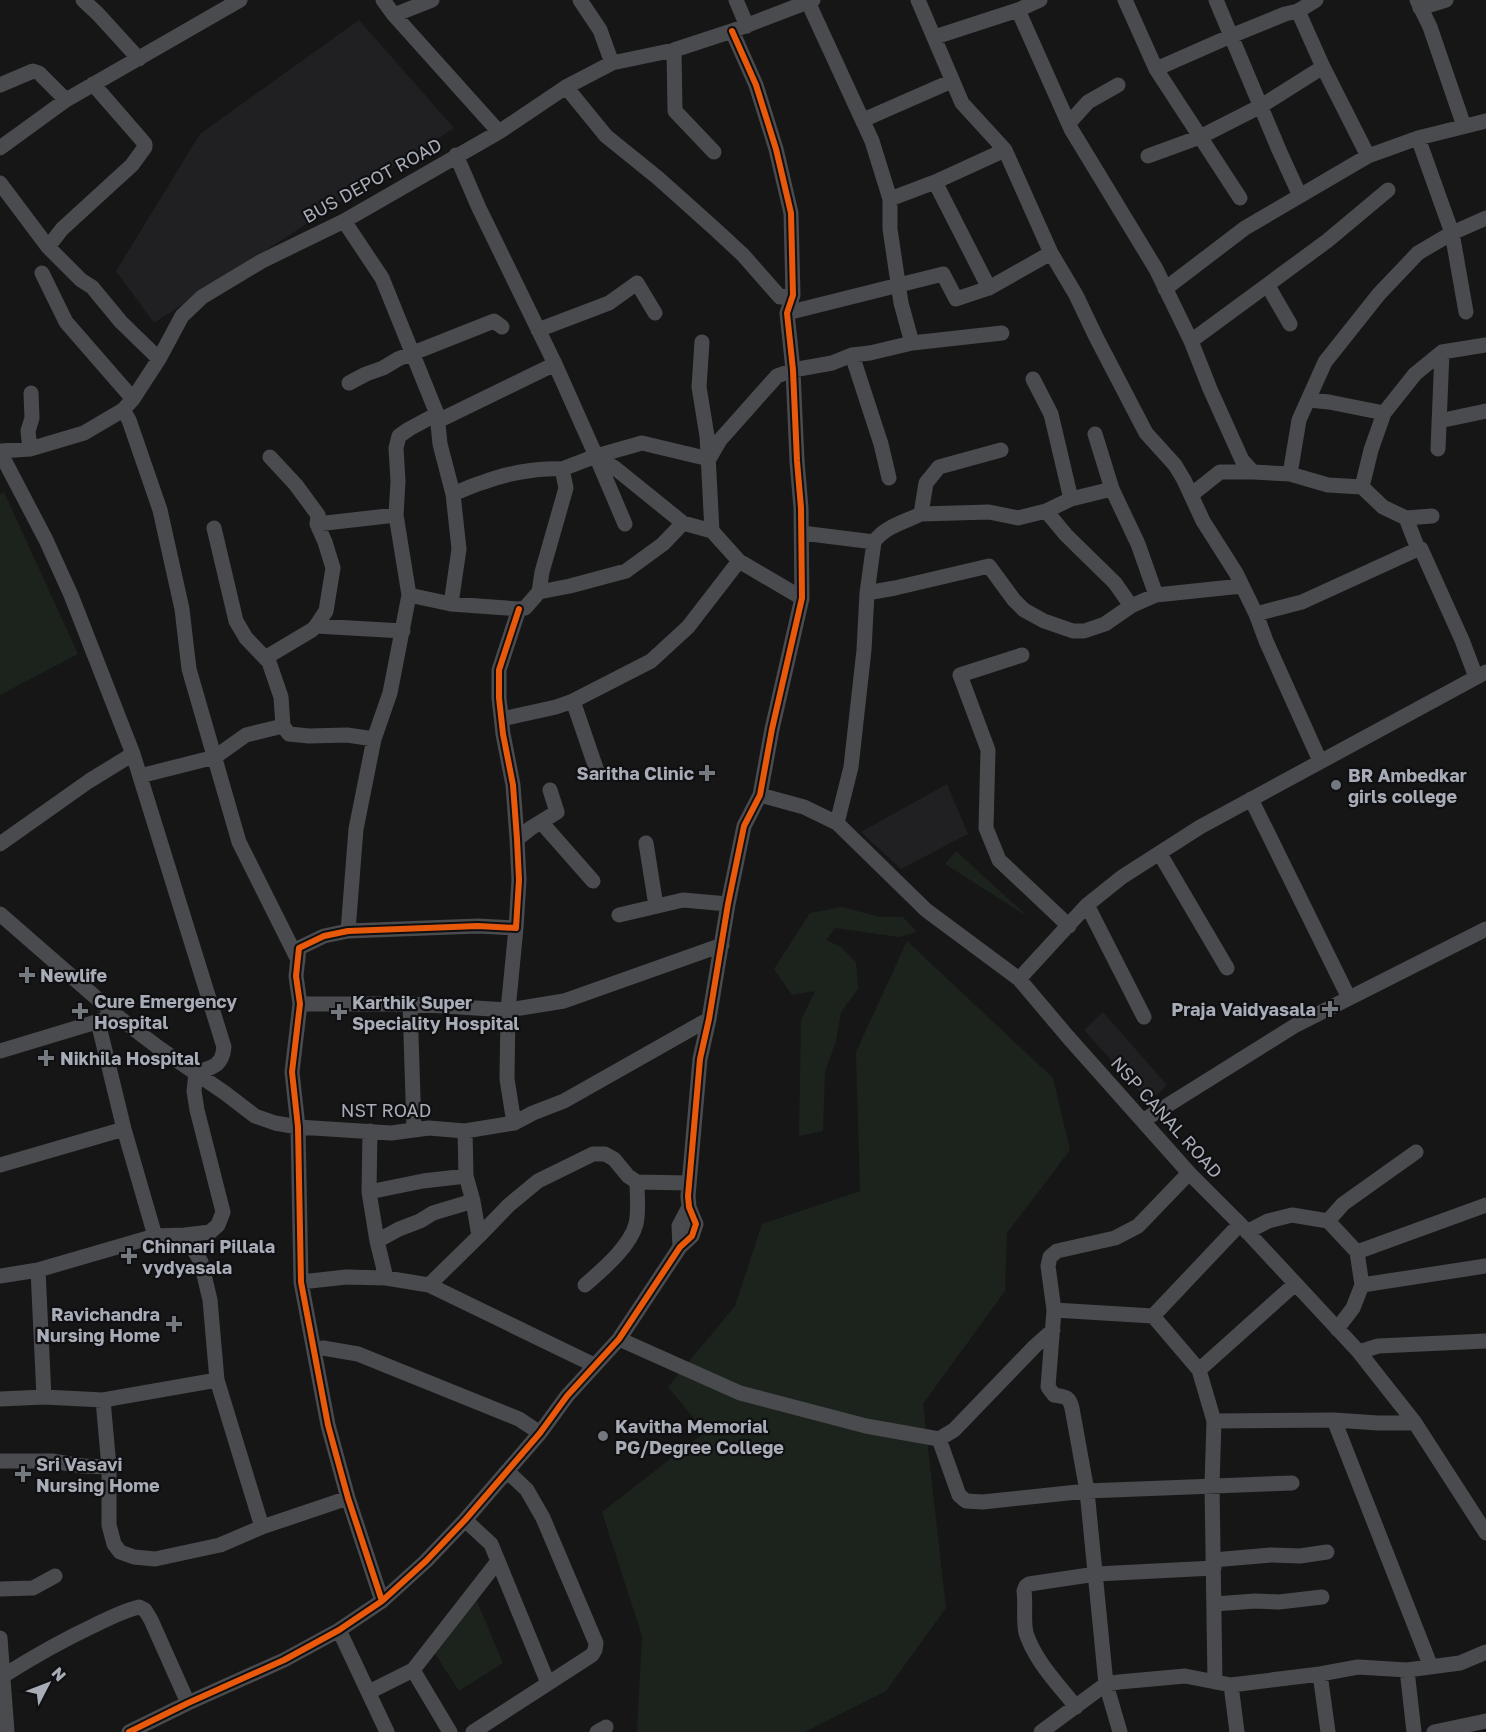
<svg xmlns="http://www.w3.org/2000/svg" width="1486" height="1732" font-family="'Golos Text',sans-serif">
  <rect width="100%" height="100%" fill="#161616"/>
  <path fill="#202022" d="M359 20 454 128 154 323 116 271 200 134Z
    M947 784 968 834 901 869 861 832Z
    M1103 1012 1167 1085 1149 1102 1084 1030Z"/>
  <path fill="#1c231d" d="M4 492 78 654 0 695V494Z
    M956 851 1028 917 945 864Z
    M842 907 880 917H903L917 932 899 937 835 928 826 940 841 947 856 962 858 989 841 1012 836 1041 825 1072 823 1131 799 1136 801 1020 815 991 792 995 774 969 810 913Z
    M907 941 1053 1078 1070 1150 1007 1233 1005 1291 923 1404 946 1608 886 1691 805 1732H637L642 1636 602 1512 705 1432 668 1387 735 1306 762 1224 860 1191 856 1052Z
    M475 1597 503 1663 459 1691 434 1652Z"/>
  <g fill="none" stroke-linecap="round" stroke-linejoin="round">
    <path stroke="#4a4b4f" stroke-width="15" d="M83 0 98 14 139 59
      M383 0 394 15 499 132
      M580 0 600 30 612 63
      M736 0 747 26
      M918 0 962 103 1005 150 1051 253 1076 295 1096 337 1146 433 1175 465 1184 480 1203 521 1236 573 1256 614 1266 641 1320 761
      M1125 0 1156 69 1240 198
      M1216 0 1279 150 1300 196
      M1417 0 1430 27 1464 126
      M808 2 872 141 890 199V229L901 303 912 343
      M1420 8 1446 0
      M1018 10 1071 129 1156 269 1191 341 1210 389 1242 460 1253 472 1290 474 1299 420 1325 362 1379 294 1418 253 1452 233 1486 218
      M394 15 432 0
      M935 37 1018 10 1040 0
      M674 50 675 111 714 152
      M1323 67 1368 156
      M1156 69 1231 36 1285 14 1298 11
      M0 85 33 71 39 73 66 100 240 0
      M566 87 606 136 658 178 715 229 743 255 780 297 793 295
      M863 120 952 81
      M1069 123 1088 102 1118 85
      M1418 138 1452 233 1466 312
      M0 148 66 100
      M456 155 479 208 555 364 596 456 615 468 683 523 712 531 739 561 802 598
      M1148 156 1200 137 1261 106 1323 67 1298 11 1316 0
      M935 182 989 288
      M0 183 48 247 81 280 92 287 121 322 159 359
      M890 199 935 182 1005 150
      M344 221 382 278 437 414 440 444 453 494 459 549 451 604
      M48 247 62 229 132 165 145 147V144L140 138 93 84
      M42 273 66 322 133 399
      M1268 286 1290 324
      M1165 289 1245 228 1368 156 1418 138 1486 121
      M787 313 943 274 956 299 989 288 1051 253
      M538 330 609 303 637 283 655 313
      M1191 341 1327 241 1388 190
      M702 342 699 387 707 436 712 531
      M852 355 881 444 889 478
      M1033 379 1051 414 1071 499 1112 489
      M349 383 366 374 383 368 398 359 494 321 502 327
      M1309 400 1329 402 1384 413
      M123 410 129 420 160 510 182 609 189 669 239 842 298 960
      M438 421 555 364
      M1439 421 1486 411
      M1095 434 1112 489 1138 544 1156 595
      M30 449 28 431 32 418 31 393
      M1438 449 1442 352
      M0 451 30 449 84 433 123 410 133 399 159 359 182 316 202 297 262 261 344 221 499 132 566 87 612 63 674 50 732 31 813 0
      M0 452 46 540 71 595 133 754 224 1047C222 1067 212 1067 196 1073L194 1091 197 1110 223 1212 218 1225 210 1232 185 1235 155 1236 38 1270 0 1276
      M596 456 625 524
      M270 457 296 485 318 515 317 524 325 542 333 568 326 611 316 626
      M1290 474 1328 485 1362 487
      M453 494C463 490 473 485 484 482 504 474 540 467 562 469
      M1191 495 1220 472H1253
      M1046 511 1066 535 1115 583 1131 606
      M921 514 989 512 1018 518 1046 511 1071 499
      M1432 516 1406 518 1383 507 1362 487 1371 450 1384 413 1415 374 1442 352 1486 345
      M1406 518 1418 549H1421L1462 640 1476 677
      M317 524 396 515
      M214 528 236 621 246 638 269 662 281 697 283 726 289 734 309 736 347 735 374 739
      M802 533 874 542
      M539 592 570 586 626 571 663 544 683 523
      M867 593 895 588 989 566 1014 600 1024 610 1044 621 1073 631H1084L1105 624 1131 606 1156 595 1242 586
      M409 595 451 604 519 609 525 608 539 592 542 572 566 488 562 469 596 456 642 443 709 459 720 440 777 376 793 370 832 363 852 355 870 353 912 343 1002 333
      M1256 614 1302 602 1418 549
      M1022 655 960 675 988 750 986 828 999 860 1069 926
      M265 658 312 630 316 626 403 631
      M573 701 597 771
      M502 719 556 707 573 701 651 661 688 627 739 561
      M140 776 215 757 246 735 283 726
      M760 795 804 807 837 823 926 910 1019 979 1068 1037 1189 1173 1240 1224 1359 1352 1415 1423 1486 1533
      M1251 799 1349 998
      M541 822 593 881
      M837 823 851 767 864 650 867 593 874 542C884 527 904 522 921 514L926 483 939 467 1001 450
      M517 839 531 828 557 812 550 790
      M646 843 656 906
      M0 844 89 781 133 754
      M1160 854 1227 968
      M1087 905 1144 1017
      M0 914 117 1016 159 1048 225 1093 255 1116 275 1123 298 1127 391 1133 429 1128 465 1131 514 1123 533 1113 564 1101 709 1019
      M619 915 683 900 728 904
      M348 931 356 829 374 739 390 693 409 595 396 515 398 481 396 448 399 436 409 429 437 414
      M1019 979 1087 905 1122 877 1200 827 1486 672
      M300 1004H410L508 1010 564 1001 722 945
      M410 1004 414 1129
      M98 1022 124 1129 155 1236
      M0 1051 106 1019
      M1144 1120 1296 1025 1486 929
      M514 1123 507 1079 508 1010 516 928
      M370 1131 369 1192 377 1241 386 1278
      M0 1165 124 1129
      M369 1192 423 1181 466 1176
      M1328 1221 1343 1204 1416 1152
      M1247 1232 1268 1221 1292 1215 1328 1221 1357 1252 1362 1285 1353 1308 1337 1329
      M185 1235 201 1262 210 1300 217 1380
      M479 1236 509 1205 538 1181 593 1154H605L614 1159 628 1176 637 1182 689 1183
      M377 1241 399 1229 420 1221 433 1213 473 1201
      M680 1247 679 1226 689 1207
      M1357 1252 1486 1205
      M38 1270 44 1397
      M301 1282 346 1277 386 1278 429 1285 594 1365
      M429 1285 479 1236 473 1201 466 1176 465 1131
      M585 1285C602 1270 630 1247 636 1224 639 1211 637 1195 637 1182
      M1362 1285 1486 1266
      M1054 1310 1153 1316 1240 1224
      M1153 1316 1199 1370
      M619 1339 740 1393 866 1426 939 1439 954 1430 1035 1346 1053 1330
      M315 1350 323 1348 358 1354 519 1419 540 1433
      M1359 1352 1378 1346 1486 1341
      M0 1399 44 1397 103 1400 217 1380 262 1527 348 1498
      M103 1400 109 1467V1525L114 1544 120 1552 134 1557 155 1559 220 1545 262 1527
      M1334 1420 1431 1667
      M1214 1421 1334 1420 1378 1423H1415
      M939 1439 959 1495 966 1501 983 1502 1087 1491 1292 1483
      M0 1461H52L83 1466 109 1467
      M465 1520 491 1544 548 1683
      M1213 1560 1271 1555 1300 1556 1327 1552
      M0 1589 33 1588 55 1576
      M382 1601 348 1498 328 1425 301 1282 298 1127 292 1072 300 1004 296 976 299 948 324 936 348 931 478 926 516 928 519 880 517 839 513 785 503 734 499 698V670L519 609
      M1214 1604 1255 1601 1279 1602 1322 1597
      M339 1630 387 1732
      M0 1638 7 1732
      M413 1670 450 1732
      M1407 1670 1414 1732
      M1320 1674 1328 1732
      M3 1676C33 1657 63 1640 95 1625 109 1618 123 1611 139 1607L145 1610 151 1620 188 1703
      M1215 1682 1212 1485 1214 1421 1199 1370 1295 1284
      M1231 1685 1237 1732
      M369 1692 413 1670 498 1561
      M1076 1707C1058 1684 1035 1661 1026 1633 1023 1620 1026 1605 1024 1591L1026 1586 1029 1584 1096 1574 1214 1568
      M129 1732 188 1703 284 1660 339 1630 382 1601 426 1561 465 1520 540 1433 567 1396 619 1339 680 1247 692 1236 696 1224 689 1207 688 1196 700 1059 709 1019 728 904 744 826 760 795 772 729 802 598 801 508 797 461 793 370 787 313 793 295 791 213 776 149 756 85 732 31
      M473 1732 592 1655 595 1650 596 1643 543 1518 527 1490 507 1471
      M597 1732 606 1727
      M1041 1732 1106 1684 1119 1682 1185 1676 1231 1685 1320 1674 1358 1667 1407 1670 1460 1663 1486 1652
      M1120 1732 1106 1684 1087 1491 1072 1408C1069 1396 1065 1397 1054 1395L1048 1387 1054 1310 1048 1266 1050 1257 1057 1251 1115 1238 1138 1226 1189 1173
      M1434 1732 1486 1721"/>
    <g stroke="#101012" stroke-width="10">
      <path id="cycleway" d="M382 1601 348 1498 328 1425 301 1282 298 1127 292 1072 300 1004 296 976 299 948 324 936 348 931 478 926 516 928 519 880 517 839 513 785 503 734 499 698V670L519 609
        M129 1732 188 1703 284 1660 339 1630 382 1601 426 1561 465 1520 540 1433 567 1396 619 1339 680 1247 692 1236 696 1224 689 1207 688 1196 700 1059 709 1019 728 904 744 826 760 795 772 729 802 598 801 508 797 461 793 370 787 313 793 295 791 213 776 149 756 85 732 31"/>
    </g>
    <use href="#cycleway" stroke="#e8590c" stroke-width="6"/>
  </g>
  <g fill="#74787f" stroke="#101012" stroke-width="2">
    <path d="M704 764h6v6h6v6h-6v6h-6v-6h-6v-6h6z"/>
    <circle cx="1336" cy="785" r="6"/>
    <path d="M24 966h6v6h6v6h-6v6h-6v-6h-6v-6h6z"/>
    <path d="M1327 1000h6v6h6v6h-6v6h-6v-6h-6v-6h6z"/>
    <path d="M77 1002h6v6h6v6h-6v6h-6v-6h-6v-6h6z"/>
    <path d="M336 1003h6v6h6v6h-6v6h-6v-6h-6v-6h6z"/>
    <path d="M43 1049h6v6h6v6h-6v6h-6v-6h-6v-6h6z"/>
    <path d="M126 1247h6v6h6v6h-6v6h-6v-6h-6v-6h6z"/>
    <path d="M171 1315h6v6h6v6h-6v6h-6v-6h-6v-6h6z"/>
    <circle cx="603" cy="1436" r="6"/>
    <path d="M20 1465h6v6h6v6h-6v6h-6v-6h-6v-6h6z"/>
  </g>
  <g text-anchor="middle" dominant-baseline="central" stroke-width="4.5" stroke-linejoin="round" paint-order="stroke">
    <g font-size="18" fill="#a7acb7" stroke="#101012">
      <text transform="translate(372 180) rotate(-29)">BUS DEPOT ROAD</text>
      <text x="386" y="1110">NST ROAD</text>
      <text transform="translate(1167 1117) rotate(48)">NSP CANAL ROAD</text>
    </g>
    <g font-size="18" font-weight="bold" fill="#a7acb7" stroke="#101012" text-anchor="start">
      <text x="694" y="773" text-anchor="end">Saritha Clinic</text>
      <text x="1348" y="775">BR Ambedkar<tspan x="1348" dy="21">girls college</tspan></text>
      <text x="40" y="975">Newlife</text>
      <text x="94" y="1001">Cure Emergency<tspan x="94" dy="21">Hospital</tspan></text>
      <text x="352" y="1002">Karthik Super<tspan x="352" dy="21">Speciality Hospital</tspan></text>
      <text x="1316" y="1009" text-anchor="end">Praja Vaidyasala</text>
      <text x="60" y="1058">Nikhila Hospital</text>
      <text x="142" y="1246">Chinnari Pillala<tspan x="142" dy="21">vydyasala</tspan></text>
      <text x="160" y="1314" text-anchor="end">Ravichandra<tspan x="160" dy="21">Nursing Home</tspan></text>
      <text x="615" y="1426">Kavitha Memorial<tspan x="615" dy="21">PG/Degree College</tspan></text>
      <text x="36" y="1464">Sri Vasavi<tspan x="36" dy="21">Nursing Home</tspan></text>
    </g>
  </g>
  <g transform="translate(48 1684) rotate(48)" stroke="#101012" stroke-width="4.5" paint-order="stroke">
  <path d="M0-4.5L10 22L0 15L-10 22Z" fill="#a7acb7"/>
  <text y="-9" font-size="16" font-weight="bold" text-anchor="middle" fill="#a7acb7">N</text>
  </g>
</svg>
